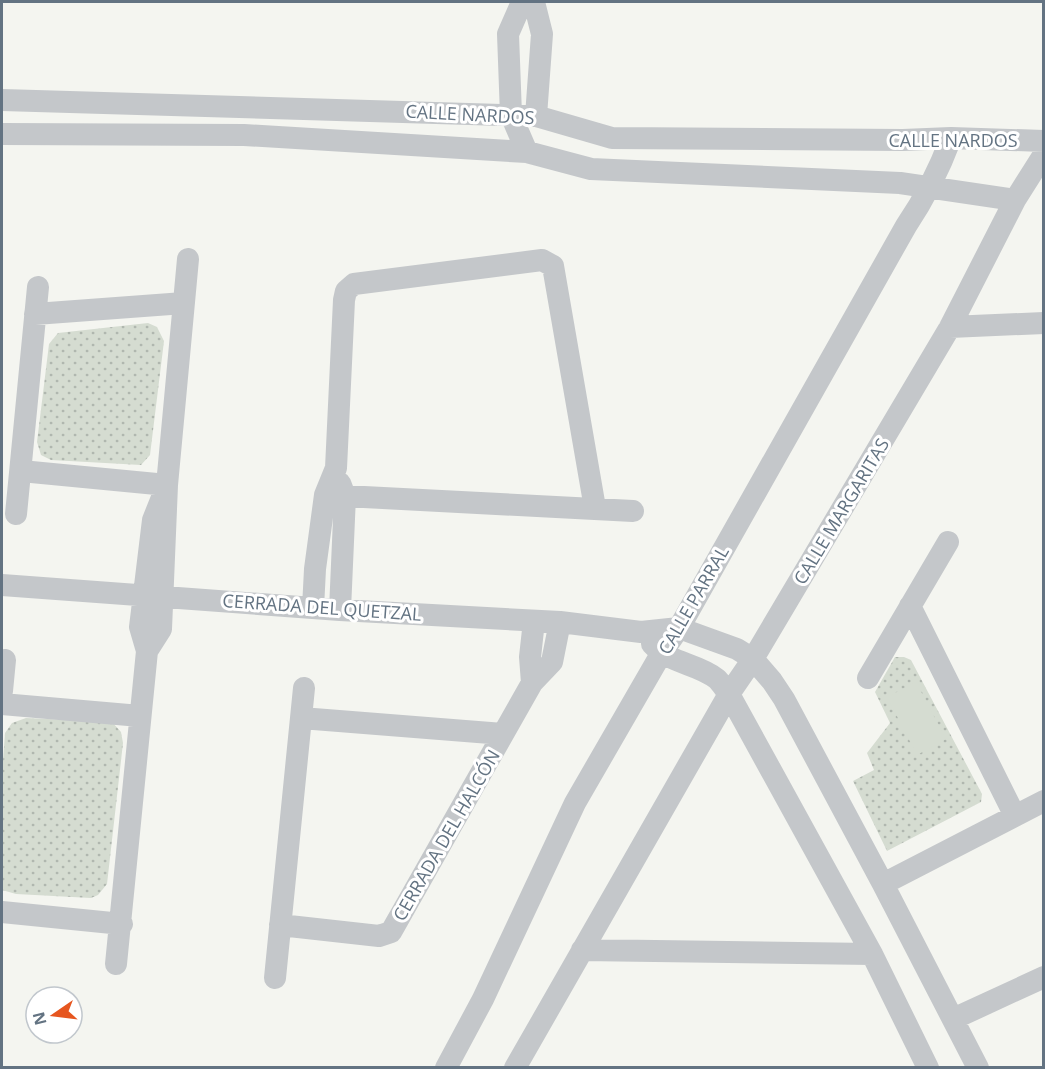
<svg xmlns="http://www.w3.org/2000/svg" width="1045" height="1069" font-family="'Open Sans',sans-serif">
  <defs>
    <pattern id="park-dots" width="8" height="8" patternUnits="userSpaceOnUse" patternTransform="scale(1.5)"><rect width="8" height="8" fill="#d5dcd1"/><path d="M2 2h.1M6 6h.1" fill="none" stroke="#b0b7af" stroke-width="1.8" stroke-linecap="round"/></pattern>
  </defs>
  <rect width="100%" height="100%" fill="#f4f5f0"/>
  <path fill="url(#park-dots)" d="M148 323 157 327 164 341 150 455 141 465 51 460 41 455 37 442 49 344 58 333Z
    M895 657H904L911 660 982 794 981 802 887 851 853 781 874 770 867 753 890 723 875 692Z
    M26 718 112 722 121 732 123 743 107 884 98 895 91 898 16 894 2 890V774L5 733 12 723Z"/>
  <path fill="#d5dcd1" d="M916 682 946 739 917 755 887 697Z"/>
  <g fill="none" stroke-linecap="round" stroke-linejoin="round">
    <path stroke="#c4c7ca" stroke-width="22" d="M522 2 508 34 511 115 527 152
      M534 2 542 34 536 116
      M2 100 536 116 612 138 903 140 951 138 1044 141
      M2 134 244 135 527 152 591 169 900 183 1015 200
      M35 314 184 303
      M950 327 1044 323
      M21 471 167 485
      M325 495 633 511
      M16 514 38 287
      M2 585 340 610 560 622 641 632 679 628 737 649 753 659 772 681 784 699 883 884 978 1068
      M910 606 1015 816
      M313 608 315 569 325 495 336 468 344 300 346 291 354 284 542 260 553 266 595 508
      M340 610 345 496 340 483
      M652 644C670 664 697 663 717 679 721 683 725 689 729 694L872 954 928 1068
      M147 651 161 629 167 485 188 259
      M868 678 948 542
      M532 683 530 657 534 621
      M2 691 5 660
      M2 704 140 716
      M301 718 503 734
      M883 884 1044 801
      M2 912 122 924
      M280 925 379 936 391 932 532 683 552 662 560 622
      M582 950 872 954
      M116 964 147 651 140 627 153 520 167 485
      M275 978 304 688
      M953 1019 1044 977
      M446 1068 483 999 575 803 661 654 679 628 906 226C925 198 939 170 951 138
      M515 1068 729 694 753 659 950 327 1015 200 1044 154"/>
  </g>
  <g text-anchor="middle" dominant-baseline="central" stroke-width="6" stroke-linejoin="round" paint-order="stroke">
    <g font-size="18" fill="#637382" stroke="#fff">
      <text transform="translate(470 114) rotate(3)">CALLE NARDOS</text>
      <text x="953" y="140">CALLE NARDOS</text>
      <text transform="translate(841 511) rotate(-59)">CALLE MARGARITAS</text>
      <text transform="translate(693 600) rotate(-60)">CALLE PARRAL</text>
      <text transform="translate(322 607) rotate(4)">CERRADA DEL QUETZAL</text>
      <text transform="translate(446 835) rotate(-60)">CERRADA DEL HALCÓN</text>
    </g>
  </g>
  <rect width="1045" height="1069" fill="none" stroke="#637382" stroke-width="6"/>
  <g transform="translate(54 1015) rotate(256)"><circle r="28" fill="#ffffff" stroke="#c1c7cd" stroke-width="1.5"/>
  <path d="M0-4.5L10 22L0 15L-10 22Z" fill="#e6561f"/>
  <text y="-9" font-size="16" font-weight="bold" text-anchor="middle" fill="#637382">N</text>
  </g>
</svg>
